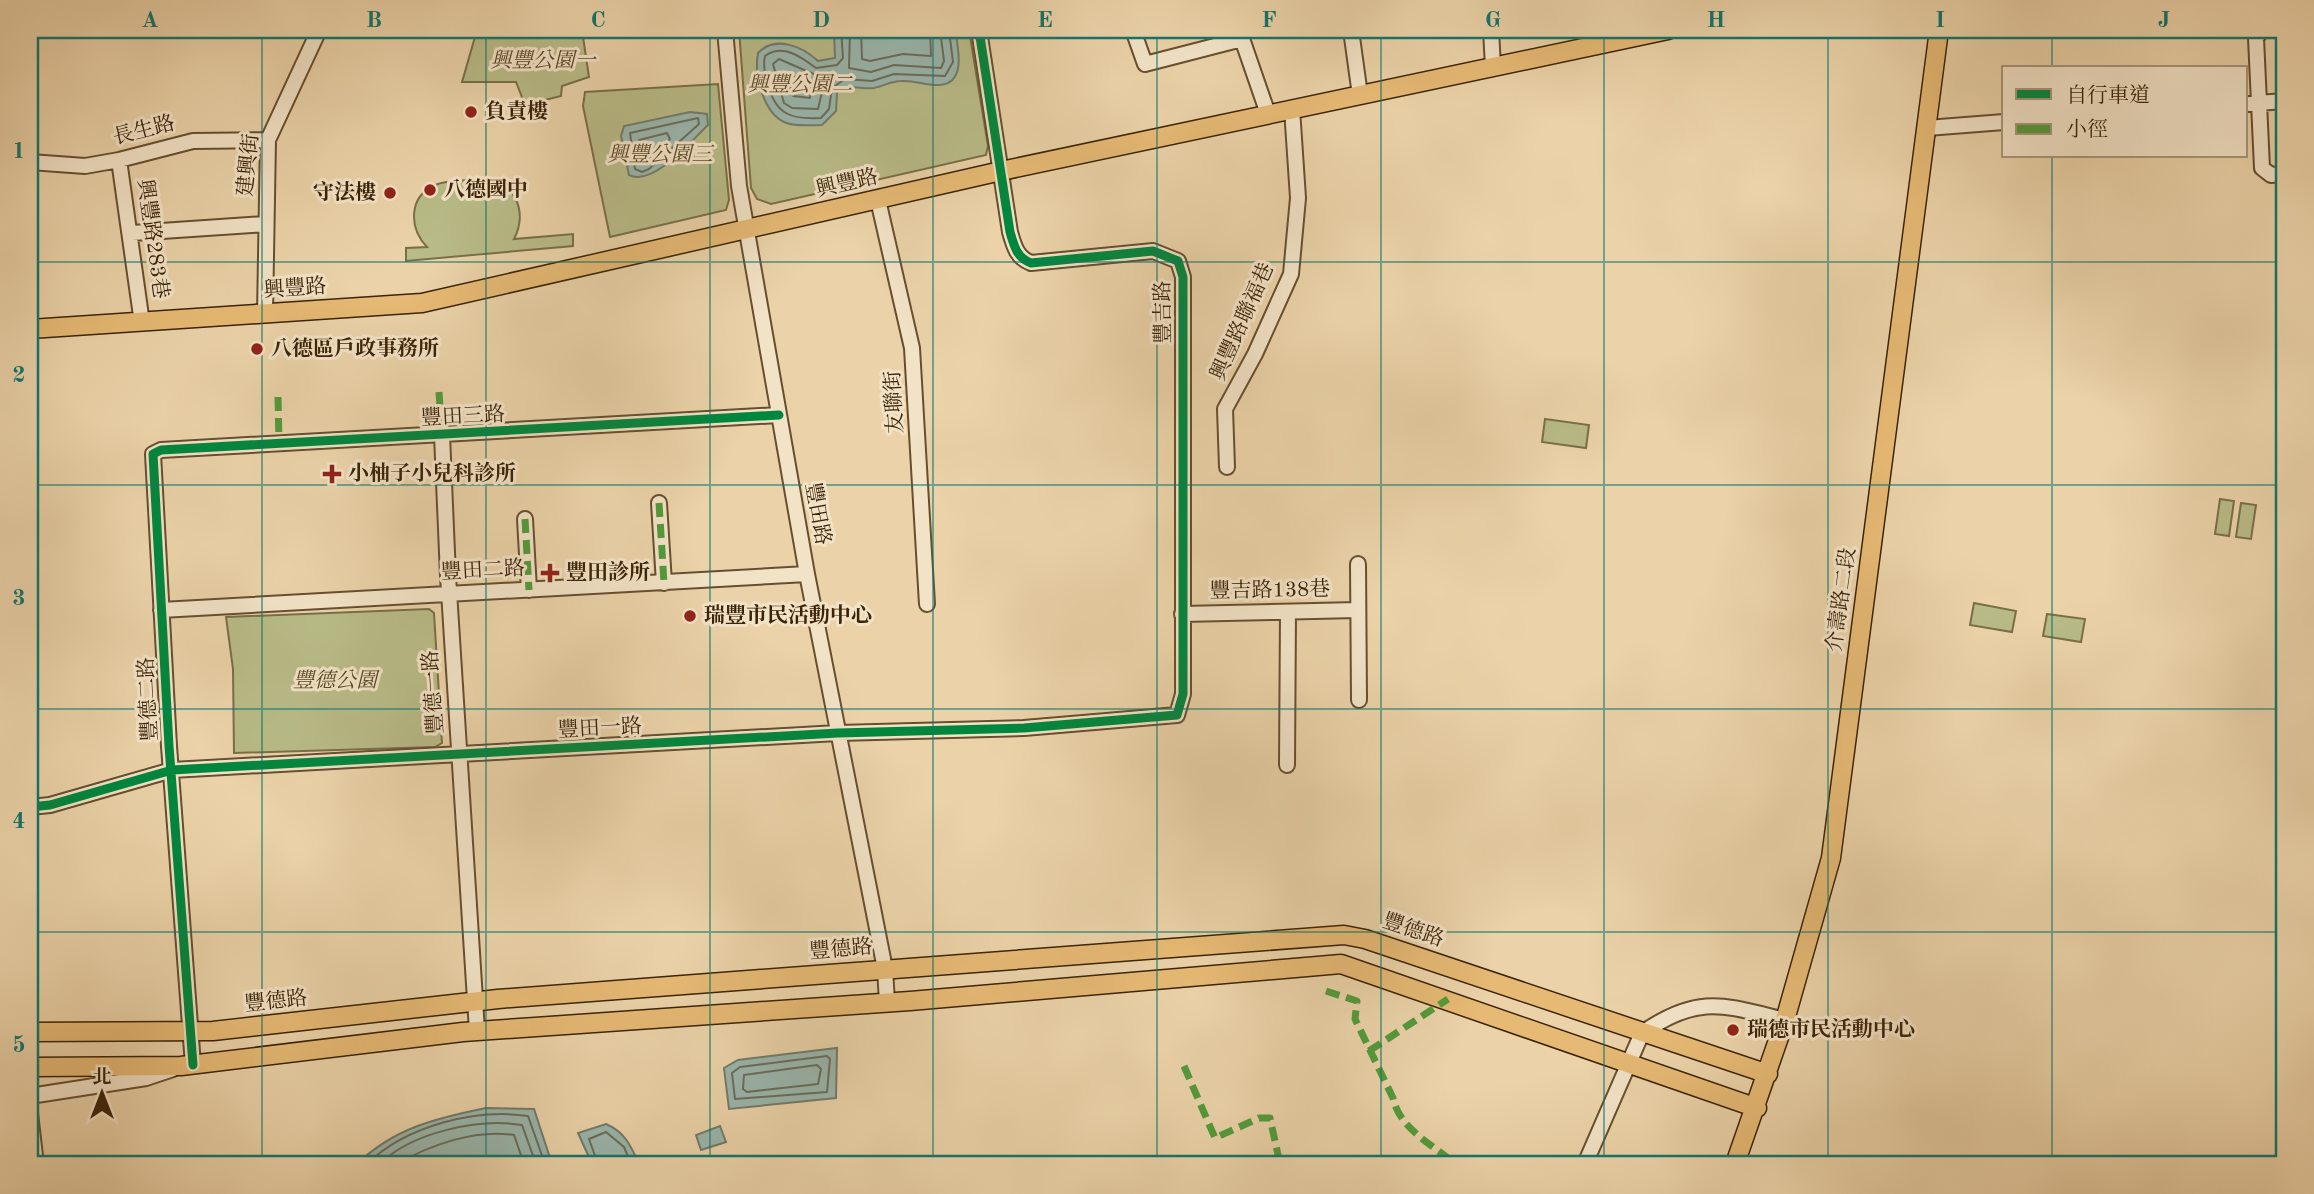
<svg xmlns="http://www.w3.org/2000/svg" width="2314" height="1194" font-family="'Old Standard TT','Noto Serif TC',serif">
  <rect width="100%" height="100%" fill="#ebd2a8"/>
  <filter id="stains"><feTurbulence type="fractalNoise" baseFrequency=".00286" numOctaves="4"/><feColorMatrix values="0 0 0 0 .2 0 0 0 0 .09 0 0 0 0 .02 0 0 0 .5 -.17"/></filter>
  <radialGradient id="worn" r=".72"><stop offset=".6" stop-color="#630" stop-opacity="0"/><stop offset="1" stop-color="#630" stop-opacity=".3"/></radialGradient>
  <path fill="#b8bb87" stroke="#796f47" stroke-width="2" d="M477 30H582L589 77 562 86 561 96 525 105 516 82H462Z
    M739 30H969L988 146 986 155 771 204 757 199 751 188Z
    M718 84 729 200 726 210 610 237 583 106 585 92Z
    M480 179C514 179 529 211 514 239L573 234V246L406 261V248L427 247C409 228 408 197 435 185 447 180 466 181 480 179Z
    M1545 419 1589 425 1586 448 1542 442Z
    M2220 499 2234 501 2229 536 2215 534Z
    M2241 503 2256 505 2251 539 2236 537Z
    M1974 603 2016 611 2012 632 1970 625Z
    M429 609 434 613 442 743 435 747 234 753 233 669 226 617Z
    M2047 614 2085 619 2081 642 2043 636Z"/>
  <path fill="#99b6ad" stroke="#737b6b" stroke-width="2" d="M834 30H955C958 47 967 84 939 85 927 86 914 80 901 81 891 81 884 86 874 88 860 90 851 83 837 92L836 111 822 125C810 125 795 127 784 122 763 112 754 74 758 53 775 35 802 46 818 61L835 58Z
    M690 112 707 114 708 125C691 141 653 187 629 175L621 136 624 126Z
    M837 1048 836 1098 729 1109 724 1068 738 1060Z
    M486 1108 534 1109 552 1164H357C394 1128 437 1118 486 1108Z
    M606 1124C625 1132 631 1146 639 1164H592L578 1133Z
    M720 1126 726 1142 701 1150 696 1135Z"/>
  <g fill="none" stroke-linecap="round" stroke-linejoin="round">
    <path stroke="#6a6c5a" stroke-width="2" d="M841 30 843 58 837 65 816 68C801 57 783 43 765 56 763 65 765 75 768 84 775 114 791 120 821 118L829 109 832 88 845 79 872 81 894 74 945 76 953 62 949 30
      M850 30 849 68 871 72 894 65 941 68 944 61 940 30
      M861 30 862 59 870 61 903 54 931 56 930 30
      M779 59 825 79 818 109 792 108 784 103 773 64Z
      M789 73 811 87 810 98 793 96 786 77Z
      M698 118 699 124 649 169 642 172 635 169 630 133Z
      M667 133 670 139 647 159H642L639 140Z
      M827 1056 830 1059 827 1092 735 1099 732 1073 740 1067Z
      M817 1065 821 1069 818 1084 747 1092 743 1089 744 1075Z
      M367 1164C406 1126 475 1108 528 1116L545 1164
      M380 1164C412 1132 479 1118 522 1125L536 1164
      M397 1164C430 1145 475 1129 514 1135L524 1164
      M598 1164 589 1139 606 1132 624 1147 631 1164"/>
    <g stroke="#664f2f" stroke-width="18">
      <path id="minor" d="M725 30 739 186 807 574 885 969 887 1002
        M1133 30 1145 64 1242 39
        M1239 30 1268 114
        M1351 30 1360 95
        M1491 30 1493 67
        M2262 30 2256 38 2262 168 2271 175 2284 174
        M30 98V105
        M2246 104 2284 101
        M1927 128 2004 122
        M119 160 142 323
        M30 162 85 166 119 160 193 141 268 140
        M878 200 912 348 927 604
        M132 233 265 224
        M265 314 268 140 319 30
        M442 435 448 576 477 1031
        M1227 467 1225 409 1255 354 1291 274 1298 198 1292 109
        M659 503 664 583
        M525 519 529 590
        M1358 564 1359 700
        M161 610 807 574
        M1182 614 1358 610
        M1287 765 1288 612
        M30 807 50 805 172 770 838 733 1024 728 1177 715 1183 694V277L1178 261 1153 251 1031 263C1017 258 1014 246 1010 232L979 30
        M193 1065 169 746 153 454 161 450 779 415
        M30 1096 146 1078 173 1069
        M30 1113 36 1164
        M1585 1164 1642 1033C1699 994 1723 1005 1785 1020"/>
    </g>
    <g stroke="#3a2307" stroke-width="21">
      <path id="major" d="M30 329 422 303 1001 171 1668 30
        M30 1032 213 1031 498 999 1344 935 1365 939 1768 1074
        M30 1067 181 1066 463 1032 910 1001 1341 964 1757 1108
        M1735 1164 1785 1020 1831 858 1939 30"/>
    </g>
    <use href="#minor" stroke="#f2e2c6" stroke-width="14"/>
    <use href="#major" stroke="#e6b974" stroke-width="18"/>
    <path stroke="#529b3a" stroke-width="7" stroke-dasharray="14 7" stroke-linecap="butt" d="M305 30 317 34
      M439 392 442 435
      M278 397 279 444
      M659 503 664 583
      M525 519 529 590
      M1326 991 1357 1001 1355 1019 1393 1098C1399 1127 1428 1142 1449 1159
      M1369 1051 1448 999
      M1184 1066 1215 1138 1259 1118H1270L1280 1164"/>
    <g stroke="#f2e2c6" stroke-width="13">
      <path id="cycleway" d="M30 807 50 805 172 770 838 733 1024 728 1177 715 1183 694V277L1178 261 1153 251 1031 263C1017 258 1014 246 1010 232L979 30
        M193 1065 169 746 153 454 161 450 779 415"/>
    </g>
    <use href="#cycleway" stroke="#00873e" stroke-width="9"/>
  </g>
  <path fill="none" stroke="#0f766e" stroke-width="2" stroke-opacity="0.55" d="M262 30V1164M486 30V1164M710 30V1164M933 30V1164M1157 30V1164M1381 30V1164M1604 30V1164M1828 30V1164M2052 30V68M2052 156V1164M30 262H2284M30 485H2284M30 709H2284M30 932H2284"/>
  <g fill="#8f2418" stroke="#f2e2c6" stroke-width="2.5">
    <circle cx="471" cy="112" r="7"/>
    <circle cx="430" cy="190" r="7"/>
    <circle cx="390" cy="193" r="7"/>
    <circle cx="257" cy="349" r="7"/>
    <path d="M328.5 463.5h7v7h7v7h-7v7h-7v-7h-7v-7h7z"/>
    <path d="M546.5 562.5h7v7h7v7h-7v7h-7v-7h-7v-7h7z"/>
    <circle cx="690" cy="616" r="7"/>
    <circle cx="1733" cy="1030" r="7"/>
  </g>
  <g text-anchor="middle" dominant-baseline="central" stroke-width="6" stroke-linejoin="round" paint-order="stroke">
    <g font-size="21" font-style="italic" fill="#5a4927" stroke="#f2e2c6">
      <text x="543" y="61">興豐公園一</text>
      <text x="800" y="85">興豐公園二</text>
      <text x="660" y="155">興豐公園三</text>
      <text x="335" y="681">豐德公園</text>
    </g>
    <g font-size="21" font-weight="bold" fill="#3a2307" stroke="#f2e2c6" text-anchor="start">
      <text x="485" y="112">負責樓</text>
      <text x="444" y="190">八德國中</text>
      <text x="376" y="193" text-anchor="end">守法樓</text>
      <text x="271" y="349">八德區戶政事務所</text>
      <text x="348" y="474">小柚子小兒科診所</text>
      <text x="566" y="573">豐田診所</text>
      <text x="704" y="616">瑞豐市民活動中心</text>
      <text x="1747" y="1030">瑞德市民活動中心</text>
    </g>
    <g font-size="21" fill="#3a2307" stroke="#f2e2c6">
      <text transform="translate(144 131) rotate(-14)">長生路</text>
      <text transform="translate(249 165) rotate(-84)">建興街</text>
      <text transform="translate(847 184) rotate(-13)">興豐路</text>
      <text transform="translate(152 239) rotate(82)">興豐路283巷</text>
      <text transform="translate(295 289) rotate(-4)">興豐路</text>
      <text transform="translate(1164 312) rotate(-91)">豐吉路</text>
      <text transform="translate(1243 322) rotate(-66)">興豐路聯福巷</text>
      <text transform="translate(895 402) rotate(-93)">友聯街</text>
      <text transform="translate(463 417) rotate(-3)">豐田三路</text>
      <text transform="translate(817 514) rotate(80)">豐田路</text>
      <text transform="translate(483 571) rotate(-3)">豐田二路</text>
      <text transform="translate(1270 591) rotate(-1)">豐吉路138巷</text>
      <text transform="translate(1842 600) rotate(-82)">介壽路二段</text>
      <text transform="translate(434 692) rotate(-94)">豐德一路</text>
      <text transform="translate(149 699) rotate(-93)">豐德二路</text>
      <text transform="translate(600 729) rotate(-3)">豐田一路</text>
      <text transform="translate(1413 931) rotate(19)">豐德路</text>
      <text transform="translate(841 950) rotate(-5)">豐德路</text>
      <text transform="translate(276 1002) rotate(-6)">豐德路</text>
    </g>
  </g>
  <rect width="2314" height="1194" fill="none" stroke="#ebd2a8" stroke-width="77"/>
  <rect x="2002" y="66" width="245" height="91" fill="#f2e2c6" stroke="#a8967a" stroke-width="2"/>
  <rect x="2016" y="89" width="35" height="10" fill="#00873e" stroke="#a8967a" stroke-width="2"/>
  <text x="2066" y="102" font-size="21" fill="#3a2307">自行車道</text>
  <rect x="2016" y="124" width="35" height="10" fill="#529b3a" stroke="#a8967a" stroke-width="2"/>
  <text x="2066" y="136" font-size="21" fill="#3a2307">小徑</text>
  <g transform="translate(102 1093)" stroke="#f2e2c6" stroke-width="5" paint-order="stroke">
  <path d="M0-5L12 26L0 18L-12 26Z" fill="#3a2307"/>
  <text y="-10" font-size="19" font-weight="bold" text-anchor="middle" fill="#3a2307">北</text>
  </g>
  <rect x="38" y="38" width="2238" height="1118" fill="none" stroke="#0f766e" stroke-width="2.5"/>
  <g font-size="23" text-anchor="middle" font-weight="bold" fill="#0f766e">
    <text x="150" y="27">A</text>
    <text x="374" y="27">B</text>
    <text x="598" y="27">C</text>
    <text x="821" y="27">D</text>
    <text x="1045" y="27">E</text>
    <text x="1269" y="27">F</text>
    <text x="1493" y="27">G</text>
    <text x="1716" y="27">H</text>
    <text x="1940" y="27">I</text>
    <text x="2164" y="27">J</text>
    <text x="19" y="158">1</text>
    <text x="19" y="382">2</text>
    <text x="19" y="605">3</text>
    <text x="19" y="828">4</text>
    <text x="19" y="1052">5</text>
  </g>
  <rect width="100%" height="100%" filter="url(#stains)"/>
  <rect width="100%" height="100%" fill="url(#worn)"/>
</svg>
